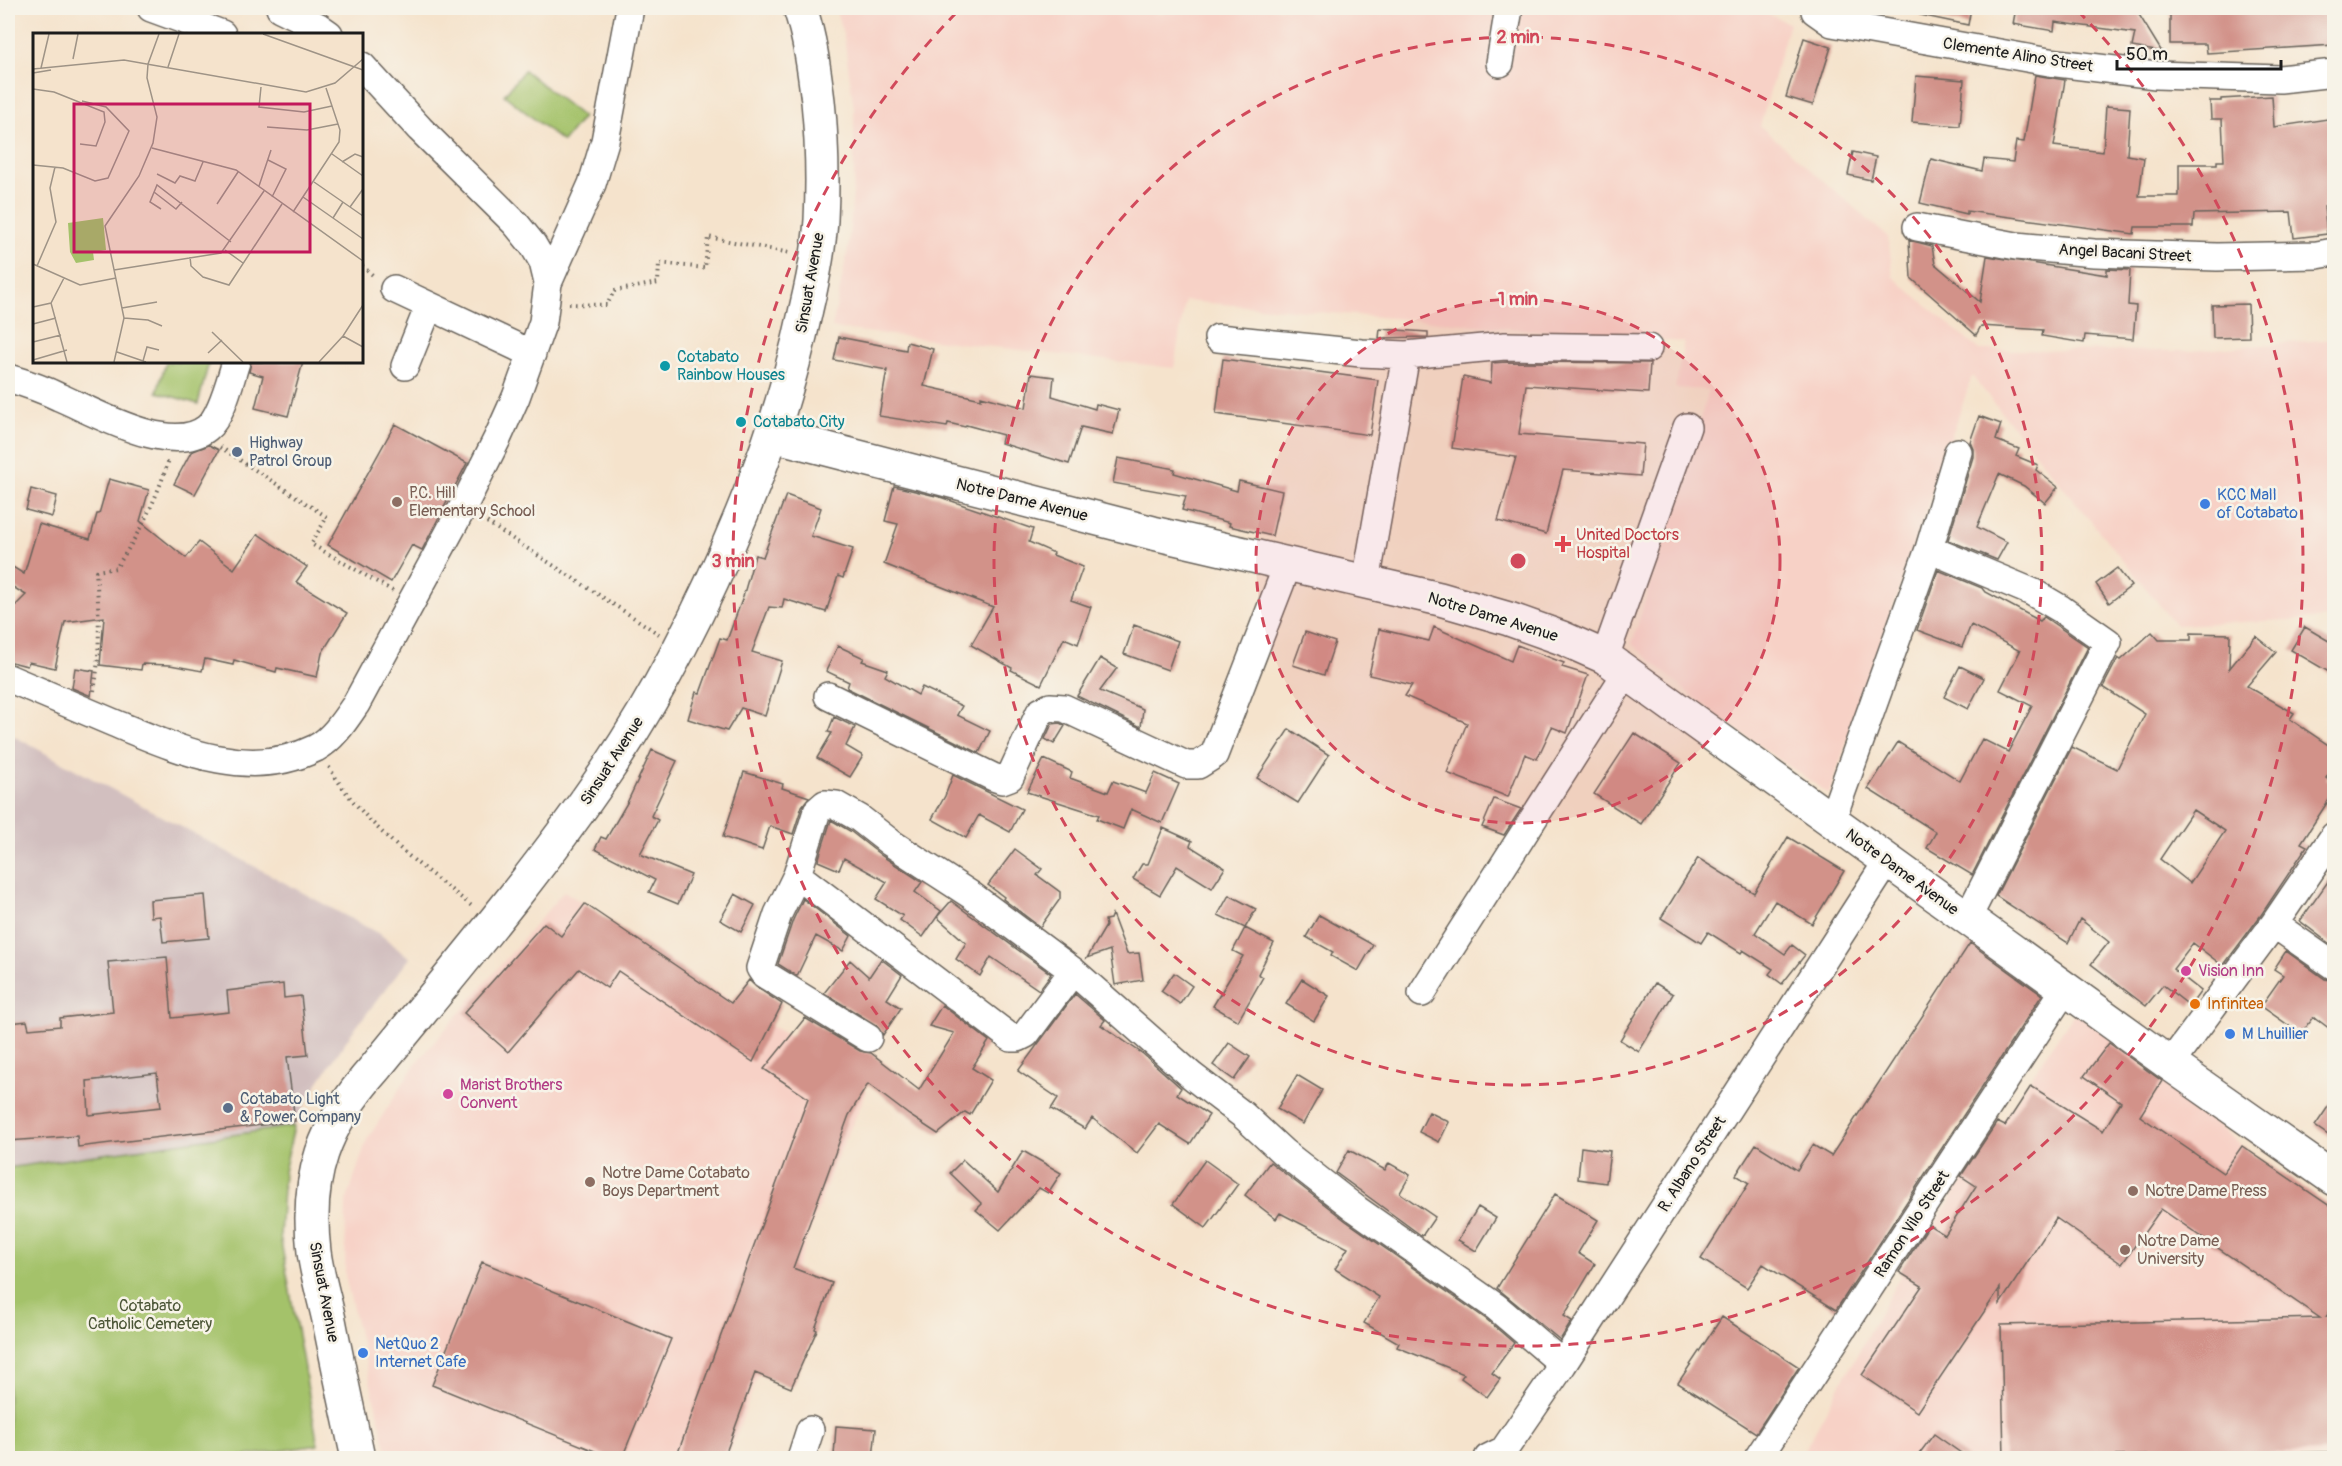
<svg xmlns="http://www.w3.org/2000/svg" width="2342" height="1466" font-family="Pangolin,sans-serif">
  <rect width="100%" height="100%" fill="#f7f3e8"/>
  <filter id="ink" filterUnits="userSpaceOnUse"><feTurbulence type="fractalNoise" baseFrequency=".0167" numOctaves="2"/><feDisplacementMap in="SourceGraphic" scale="12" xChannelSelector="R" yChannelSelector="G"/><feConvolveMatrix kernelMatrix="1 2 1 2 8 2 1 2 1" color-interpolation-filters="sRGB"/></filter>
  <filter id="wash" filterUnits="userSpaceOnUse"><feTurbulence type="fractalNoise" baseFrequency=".008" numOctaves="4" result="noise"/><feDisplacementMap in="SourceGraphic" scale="24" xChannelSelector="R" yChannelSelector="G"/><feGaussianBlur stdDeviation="1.35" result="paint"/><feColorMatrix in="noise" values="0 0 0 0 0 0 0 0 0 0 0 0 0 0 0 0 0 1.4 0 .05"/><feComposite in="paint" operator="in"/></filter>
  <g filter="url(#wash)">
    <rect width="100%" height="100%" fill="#f5e3cc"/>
    <path fill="#f7d1c6" d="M835 8H1125L1163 14 1165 8H1754L1789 23 1760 126 1888 237 1893 277 1979 350 2190 351 2334 339V618L2176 625 1972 376 1829 794 1735 729 1681 687 1632 644 1709 390 1675 388 1684 342 1185 301 1174 368 832 328 848 249 854 182V108L844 37Z
      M564 891 744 1009 820 1055 867 1091 835 1162 728 1458H431L386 1448 345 1275 346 1202 367 1140 414 1066Z
      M2076 1010 2139 1060 2144 1067 2163 1079 2242 1146 2334 1209V1458H1800L1902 1273Z"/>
    <path fill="#d2bfbf" d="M8 733 381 935 410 958 350 1035 310 1095 294 1126 8 1168Z"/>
    <path fill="#a4c26a" stroke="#606f43" stroke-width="1.5" d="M524 70 583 117 563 142 504 95Z
      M166 362H209L198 404 157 392Z
      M294 1126 284 1172 280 1236 318 1445 232 1458H8V1168Z"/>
    <g id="blocks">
      <path fill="#d29289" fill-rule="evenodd" d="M1921 8H1971L1968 25 1920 15Z
        M2016 8H2135L2162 52 2132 47 2135 33 2055 22 2054 31 2013 24Z
        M2170 8H2331L2334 45 2207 53 2206 44H2170Z
        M1804 38 1831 47 1813 105 1786 97Z
        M2035 75 2065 80 2054 146 2103 152 2106 106 2130 108 2127 155 2144 158 2139 196H2179V164H2217V161H2224L2222 119H2211L2210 101H2221V99L2272 96 2274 127 2334 118V206H2324L2327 234 2294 238 2291 212 2194 214 2193 227H2135L2134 234 1967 211V214L1920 203 1931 159 1982 171 1984 159 2013 162 2016 141 2024 142Z
        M1916 76 1964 80 1960 126 1912 122Z
        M1853 152 1876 157 1871 180 1848 175Z
        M1909 240 1932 246 1935 264 1980 302 1987 256 2107 275V269L2130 270 2128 305 2136 306 2133 339 2085 335 2084 343 2042 336 2043 330 1981 326 1976 335 1911 278Z
        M2248 304 2249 337 2213 338 2212 305Z
        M1380 329 1428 332V337L1379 338Z
        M839 337 906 350 907 342 933 349 924 386 981 399V396L1026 408 1031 374 1054 377 1052 396 1095 409 1096 404 1119 410 1113 434 1081 427 1069 464 1001 443 1003 435 966 425 965 427 948 423 947 427 879 416 887 370 834 360Z
        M1223 359 1378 380 1370 435 1216 414Z
        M251 362H303L288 416 255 408 263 376 249 372Z
        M1506 362 1650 363 1648 393 1526 385 1519 434 1643 444 1640 476 1563 470 1546 534 1498 521 1516 457 1452 448 1463 377 1491 383 1492 363Z
        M1979 416 2001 424 1996 440 2019 449 2016 456 2038 465 2036 470 2058 487 2045 503 2024 486 1999 474 1977 527 2007 542 1997 560 1948 540 1973 457V449L1970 442Z
        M395 424 467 463 422 550 412 545 391 582 328 545Z
        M209 445 219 450 195 494 174 484 191 452Z
        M1118 458 1175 469 1174 473 1237 491 1239 481 1282 491 1272 536 1229 526 1230 523 1182 510 1186 496 1113 483Z
        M109 479 149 490 140 521 186 558 199 542 234 569 258 534 307 567 296 582 347 613 322 653 317 677 277 668 276 672 234 660 233 665 205 659 202 671 170 665 142 664 141 670 100 665 104 617 65 622 55 668 29 662 27 666 8 661V613L26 595 8 584V564L24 574 39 524 90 539 97 514H99Z
        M894 486 940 497 1033 529 1029 542 1054 553 1053 555 1083 567 1071 600 1091 607 1078 644 1064 638 1041 685 1011 670 1012 668 971 645 993 607 884 564 898 524 885 521Z
        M31 489 57 496 52 517 26 510Z
        M786 495 821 508 811 536 853 549 843 578 838 576 826 612 784 599 782 608 769 607 752 652 782 661 765 716 741 708 727 731 688 719 696 692 700 693 720 638 727 640 743 597 755 555 763 557Z
        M2117 568 2131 586 2109 603 2096 584Z
        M1938 570 1982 588 1984 591 2040 621 2044 617 2088 647 1972 875 1927 848 1936 832 1868 789 1898 742 1960 781 1982 739 2008 752 2032 706 2000 690 2020 651 1971 625 1962 647 1917 630Z
        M1134 625 1178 641 1168 670 1124 654Z
        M1434 627 1511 661 1517 645 1564 663 1562 667 1588 675 1567 733 1552 727 1537 759 1525 754 1508 797 1447 773 1467 723 1405 696 1412 685 1369 675 1379 629 1429 641Z
        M2305 627 2334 644V675L2291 650Z
        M1305 632 1335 642 1324 675 1293 665Z
        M2152 632 2159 640H2191V633L2230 634 2229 669 2256 636 2276 652 2247 686 2294 713 2290 719 2334 749V765L2326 778 2334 783V792L2301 843 2307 846 2261 915 2223 966 2193 943 2173 969 2201 991 2190 1006 2163 985 2146 1006 2091 964 2109 942 2080 919 2068 943 1996 896 2072 747 2117 769 2145 714 2103 687 2118 658 2121 660ZM2193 810 2225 831 2190 883 2160 859Z
        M838 646 864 658 862 661 888 670 885 676 918 695 922 687 962 706 957 715 990 731 979 753 847 688 849 682 826 671Z
        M1100 658 1117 668 1100 691 1143 709 1141 727 1077 696Z
        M1960 666 1984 678 1968 709 1944 697Z
        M75 668 94 671 91 696 72 688Z
        M834 717 855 727 846 746 863 756 850 777 817 758 832 733 828 732Z
        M1060 723 1065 726 1054 744 1045 739 1052 724Z
        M1289 729 1329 755 1298 803 1257 778Z
        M1634 733 1681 763 1641 824 1594 794Z
        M652 750 677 761 651 816 658 820 640 854 691 875 678 904 649 892 655 880 595 849 601 837 606 839 627 803Z
        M1044 759 1072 772 1070 778 1108 792 1113 781 1146 793 1155 773 1179 784 1162 823 1131 809 1123 829 1097 819 1099 815 1027 792Z
        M744 772 783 784 782 788 809 797 802 806 793 834 770 826 762 850 723 837Z
        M953 775 1022 809 1010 832 979 815 966 838 932 819 945 796Z
        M1494 799 1521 809 1504 835 1482 827Z
        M831 820 850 831 882 856 922 882 915 892 941 911 923 937 900 920 903 916 876 899 887 882 844 858 839 870 818 861Z
        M1163 828 1192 841 1190 846 1225 868 1212 888 1177 866 1160 895 1133 879 1142 864H1148Z
        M1788 837 1844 871 1812 924 1775 901 1755 933 1785 954 1792 945 1805 955 1782 984 1769 974 1773 969 1743 950 1741 953 1708 932 1701 943 1661 918 1698 858 1754 893Z
        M1015 849 1042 869 1037 875 1060 892V899L1040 927 1003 899 1004 897 988 885Z
        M2334 873V947L2300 921Z
        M735 894 755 905 741 932 720 920Z
        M205 895 209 938 163 942 160 916 151 917 150 900Z
        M1229 895 1256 909 1245 928 1218 915Z
        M803 899 851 936 843 951 816 936 797 976 778 964 793 920Z
        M951 901 1051 974 1039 990 991 957 980 976 956 959 966 943 937 917Z
        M585 904 731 1003 749 980 756 987 782 1004 753 1062 618 971 607 988 579 969 508 1052 464 1013 544 923 561 936Z
        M1112 914 1127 954 1139 953 1143 980 1115 985 1110 950 1087 958 1106 926 1105 920 1110 919Z
        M1319 915 1373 945 1358 971 1331 956 1333 952 1306 937Z
        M1245 928 1274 943 1258 974 1263 977 1238 1021 1213 1006 1243 956 1233 951Z
        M1970 943 2042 995 1836 1310 1763 1264 1747 1288 1701 1259 1749 1183 1736 1175 1756 1144 1797 1170 1813 1145 1831 1156Z
        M2286 951 2325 979 2334 981V1032L2314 1017 2301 1034 2261 1006 2283 975 2274 969Z
        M167 957 172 1018 229 1012 227 991 283 984 284 998 301 996 308 1055 287 1057 295 1121 78 1147 77 1136 8 1141V1030H11L10 1023 27 1021 29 1029 60 1026V1018L113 1012 108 962ZM157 1073 161 1107 89 1115 87 1081Z
        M881 959 902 975 887 999 901 1008 883 1035 876 1025 824 993 850 960 869 977Z
        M1174 973 1192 986 1180 1004 1161 991Z
        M1302 979 1329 996 1314 1021 1286 1004Z
        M1655 983 1673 994 1639 1052 1620 1040Z
        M1075 994 1105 1020 1101 1025 1143 1054 1181 1088 1177 1094 1209 1115 1190 1144 1159 1124 1137 1153 1092 1118 1085 1129 1051 1109 1058 1098 1018 1071Z
        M942 1005 989 1041 972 1068 991 1080 970 1115 965 1112 938 1134 909 1115 868 1084 849 1115 793 1268 832 1283 815 1329 817 1330 791 1388 755 1373 724 1458H676L808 1098 764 1069 805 1018 860 1051 871 1053 919 1090 954 1033 929 1026Z
        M1229 1043 1250 1057 1234 1080 1213 1065Z
        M2109 1043 2162 1081 2140 1116 2223 1173 2242 1146 2334 1209V1305L2326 1317H2330L2333 1452 2004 1458 2001 1325 2320 1318 2161 1209 2122 1264 2056 1218 2000 1304V1288L1917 1412 1862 1375 1922 1286 1899 1272 1929 1225 1945 1235 1976 1186 1961 1176 1997 1122 2005 1126 2031 1086 2103 1131 2121 1102 2084 1076Z
        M1297 1075 1322 1090 1303 1124 1277 1109Z
        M2334 1098V1139L2315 1126Z
        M1429 1112 1449 1122 1439 1142 1419 1132Z
        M1581 1147 1610 1151 1606 1183 1578 1179Z
        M1349 1150 1385 1170 1389 1163 1410 1175 1400 1193 1435 1217 1422 1236 1336 1173Z
        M1023 1151 1061 1173 1048 1193 1039 1188 1000 1230 976 1210 982 1204 950 1173 963 1160 998 1192Z
        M1205 1160 1238 1184 1206 1228 1173 1204Z
        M1270 1162 1346 1221 1486 1319 1514 1343 1492 1373 1500 1379 1487 1397 1461 1378 1464 1374 1397 1347 1399 1343 1364 1323 1379 1297 1335 1269 1348 1248 1280 1213 1276 1219 1245 1195Z
        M1555 1194 1598 1220 1578 1253 1595 1264 1564 1316 1572 1321 1560 1340 1497 1288Z
        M1478 1207 1496 1218 1476 1251 1458 1240Z
        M482 1262 671 1339 622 1458H612L432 1385Z
        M1722 1317 1799 1367 1756 1433 1678 1383Z
        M836 1426 876 1429 873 1458 834 1456Z
        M1934 1434 1968 1458H1916Z"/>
    </g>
  </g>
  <g filter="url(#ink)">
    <use href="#blocks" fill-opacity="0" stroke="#68625a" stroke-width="1.5"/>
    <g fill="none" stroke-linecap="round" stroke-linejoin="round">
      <g stroke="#68625a" stroke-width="30">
        <path id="minor" d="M151 8 222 34
          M280 8 319 27 329 34
          M1815 8V11L1832 23 2049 62 2156 75 2280 79 2334 73
          M1500 63 1509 8
          M1917 227 2016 246 2094 253 2217 257 2317 255 2334 252
          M548 283 592 184 605 141 630 8
          M394 289 532 354
          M1218 338 1361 353 1406 355 1505 346 1648 348
          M405 366 429 306
          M8 378C25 383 43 389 59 397 95 412 171 457 207 428 222 416 230 380 236 362
          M1929 549 2032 592 2061 609 2108 642 1967 919
          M1366 582 1406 355
          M1605 657 1687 427
          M8 678C43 693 78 708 114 723 177 749 248 782 316 748 333 739 345 720 356 704L463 507 498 437 516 397 543 322 548 283 543 262 533 245 516 224 420 129 362 66
          M828 696 993 777 1002 780 1010 777 1040 712 1050 707 1064 708 1186 765H1198L1214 755 1288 564
          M1831 822 1929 549 1958 452
          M797 875 1011 1038H1018L1026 1034 1073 971
          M2274 924 2334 966
          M1422 993 1627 672
          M868 1038 764 974 760 968 778 914 797 875 817 811 825 804 836 805 859 818 891 843 971 895 1073 971 1192 1076 1243 1115 1283 1152 1356 1209 1496 1307 1563 1364
          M2170 1064 2274 924 2334 836
          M801 1458 810 1430
          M1488 1458 1504 1450 1563 1364 1887 862
          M1758 1458 2065 989"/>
      </g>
      <g stroke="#68625a" stroke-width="36">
        <path id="major" d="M773 435 1153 533 1440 599 1509 619 1562 638 1605 657 2170 1064 2334 1179
          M358 1458C348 1412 338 1366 329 1320 324 1297 317 1275 314 1252 305 1176 324 1125 375 1068 454 971 536 875 606 772 661 691 705 603 742 513 770 446 791 380 806 309 813 280 819 250 821 220 823 181 822 141 818 101 814 69 810 38 800 8"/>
      </g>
      <path stroke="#68625a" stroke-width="4" stroke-dasharray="1.5 4.5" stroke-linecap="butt" d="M362 266 375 277
        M569 304 607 305 614 291 658 283 659 263 705 268 708 237 790 253
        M220 447 327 517 311 544 393 591
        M482 519 659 634
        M94 691C101 651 99 612 96 571L116 568C140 532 156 501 169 459
        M329 767C364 826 420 865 473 907"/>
      <use href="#minor" stroke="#fff" stroke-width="27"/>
      <use href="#major" stroke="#fff" stroke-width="33"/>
    </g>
  </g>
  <circle cx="1518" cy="561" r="262" fill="#d1495b" fill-opacity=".12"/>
  <g fill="none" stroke="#d1495b" stroke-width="3" stroke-dasharray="10 8">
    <circle cx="1518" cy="561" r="262"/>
    <circle cx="1518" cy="561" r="524"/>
    <path d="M2078 11A785 785 0 1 1 958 11"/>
  </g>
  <g fill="#0f9aa8" stroke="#f7f3e8" stroke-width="2">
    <circle cx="665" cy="366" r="6"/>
    <circle cx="741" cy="422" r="6"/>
  </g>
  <g fill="#5c6f8a" stroke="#f7f3e8" stroke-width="2">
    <circle cx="237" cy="452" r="6"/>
    <circle cx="228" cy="1108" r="6"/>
  </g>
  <g fill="#8d6e63" stroke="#f7f3e8" stroke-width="2">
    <circle cx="397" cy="502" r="6"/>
    <circle cx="590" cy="1182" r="6"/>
    <circle cx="2133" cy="1191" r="6"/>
    <circle cx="2125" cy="1250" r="6"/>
  </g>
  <g fill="#3f7fe0" stroke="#f7f3e8" stroke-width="2">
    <circle cx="2205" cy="504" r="6"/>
    <circle cx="2230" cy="1034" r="6"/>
    <circle cx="363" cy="1353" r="6"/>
  </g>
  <path fill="#e0444e" stroke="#f7f3e8" stroke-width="2" d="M1560 535h6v6h6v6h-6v6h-6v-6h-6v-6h6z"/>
  <g fill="#d1479c" stroke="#f7f3e8" stroke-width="2">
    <circle cx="2186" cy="971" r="6"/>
    <circle cx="448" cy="1094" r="6"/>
  </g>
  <circle fill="#e8710a" stroke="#f7f3e8" stroke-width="2" cx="2195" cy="1004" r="6"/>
  <g text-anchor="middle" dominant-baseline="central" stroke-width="5" stroke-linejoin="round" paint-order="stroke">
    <g font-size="16" fill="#1c1c1c" stroke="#f7f3e8">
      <text transform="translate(2018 55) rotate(9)">Clemente Alino Street</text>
      <text transform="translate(2125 253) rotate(3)">Angel Bacani Street</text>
      <text transform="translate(810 283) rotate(-80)">Sinsuat Avenue</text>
      <text transform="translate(1022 500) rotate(14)">Notre Dame Avenue</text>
      <text transform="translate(1493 617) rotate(17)">Notre Dame Avenue</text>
      <text transform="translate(612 761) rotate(-57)">Sinsuat Avenue</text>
      <text transform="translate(1902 872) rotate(36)">Notre Dame Avenue</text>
      <text transform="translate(1692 1164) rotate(-57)">R. Albano Street</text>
      <text transform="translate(1912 1224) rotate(-57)">Ramon Vilo Street</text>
      <text transform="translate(324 1292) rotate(79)">Sinsuat Avenue</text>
    </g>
    <g font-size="16" fill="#0d838f" stroke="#f7f3e8" text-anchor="start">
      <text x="677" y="357">Cotabato<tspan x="677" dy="18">Rainbow Houses</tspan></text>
      <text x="753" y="422">Cotabato City</text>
    </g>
    <g font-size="16" fill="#4e5e75" stroke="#f7f3e8" text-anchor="start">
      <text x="249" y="443">Highway<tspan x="249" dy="18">Patrol Group</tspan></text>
      <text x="240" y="1099">Cotabato Light<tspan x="240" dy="18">&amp; Power Company</tspan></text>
    </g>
    <g font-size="16" fill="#785e54" stroke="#f7f3e8" text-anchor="start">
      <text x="409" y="493">P.C. Hill<tspan x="409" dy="18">Elementary School</tspan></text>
      <text x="602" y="1173">Notre Dame Cotabato<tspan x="602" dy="18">Boys Department</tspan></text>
      <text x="2145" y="1191">Notre Dame Press</text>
      <text x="2137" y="1241">Notre Dame<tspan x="2137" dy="18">University</tspan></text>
    </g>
    <g font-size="16" fill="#366cbe" stroke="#f7f3e8" text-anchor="start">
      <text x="2217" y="495">KCC Mall<tspan x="2217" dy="18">of Cotabato</tspan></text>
      <text x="2242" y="1034">M Lhuillier</text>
      <text x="375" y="1344">NetQuo 2<tspan x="375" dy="18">Internet Cafe</tspan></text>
    </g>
    <g font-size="16" fill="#be3a42" stroke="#f7f3e8" text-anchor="start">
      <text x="1576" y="535">United Doctors<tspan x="1576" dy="18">Hospital</tspan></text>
    </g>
    <g font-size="16" fill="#b23c85" stroke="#f7f3e8" text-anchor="start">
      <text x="2198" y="971">Vision Inn</text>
      <text x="460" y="1085">Marist Brothers<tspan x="460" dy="18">Convent</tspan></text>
    </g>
    <g font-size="16" fill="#c56008" stroke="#f7f3e8" text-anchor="start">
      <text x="2207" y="1004">Infinitea</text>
    </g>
    <g font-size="16" fill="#4c5637" stroke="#f7f3e8">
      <text x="150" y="1306">Cotabato<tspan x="150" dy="18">Catholic Cemetery</tspan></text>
    </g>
  </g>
  <g transform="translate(33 33)">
    <rect width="330" height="330" fill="#f5e3cc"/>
    <path d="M70 185 73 217 60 219 61 227 43 230 37 219 35 190Z" fill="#a4c26a"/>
    <path fill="none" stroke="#9e9386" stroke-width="1.5" d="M230 1 330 37M40 26 45 1M115 31 126 1M135 34 146 1M8 35 16 1M0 36 91 27 273 59 302 50 330 26M0 40 18 37M228 54 226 74 271 79 299 73M0 56 21 59 71 79 72 89 63 113 47 111M234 94 274 97 305 91M119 115 203 137 330 228M299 121 330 143M235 127 253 136 239 164M309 129 322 121 330 124M0 132 30 135 62 148 75 145 96 98 73 74 49 68M124 141 142 150 147 143 162 148 170 129M281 149 330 183M226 153 238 117M121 159 143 176 149 169M270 164 330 206M184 171 205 139M317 174 330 156M128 176 117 169 124 152 198 209M260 179 306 109 307 97 293 55M300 185 310 169M192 217 210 230M157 224 158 233 170 244 196 252 249 171M0 231 47 252 83 245M4 233 23 189 17 155 22 134M81 237 188 220 231 158M18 270 34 329M0 274 18 270 31 245M89 275 124 269M91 285 115 287 129 293M0 291 23 285M179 299 210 329M310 303 330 314M0 309 28 302M84 319 113 329M175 320 189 307M0 327 34 317M110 328 114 314 126 317M81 329 91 285 72 193 106 143 120 110 124 84 114 45 115 31M286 329 310 303 330 272"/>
    <path fill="#c2185b" fill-opacity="0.15" stroke="#c2185b" stroke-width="3" d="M41 71H277V219H41Z"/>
    <rect width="330" height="330" fill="none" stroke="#1c1c1c" stroke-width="3"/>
  </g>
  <circle cx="1518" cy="561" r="9" fill="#d1495b" stroke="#f7f3e8" stroke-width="3"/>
  <g font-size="18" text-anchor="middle" font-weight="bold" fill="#d1495b" stroke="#f7f3e8" stroke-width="5" stroke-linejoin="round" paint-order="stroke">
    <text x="1518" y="43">2 min</text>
    <text x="1518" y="305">1 min</text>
    <text x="733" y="567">3 min</text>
  </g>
  <rect width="2342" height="1466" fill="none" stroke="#f7f3e8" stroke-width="30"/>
  <path d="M2117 60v9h164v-9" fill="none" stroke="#1c1c1c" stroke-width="3"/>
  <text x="2126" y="60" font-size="18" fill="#1c1c1c" stroke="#f7f3e8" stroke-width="4.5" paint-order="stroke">50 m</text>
</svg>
